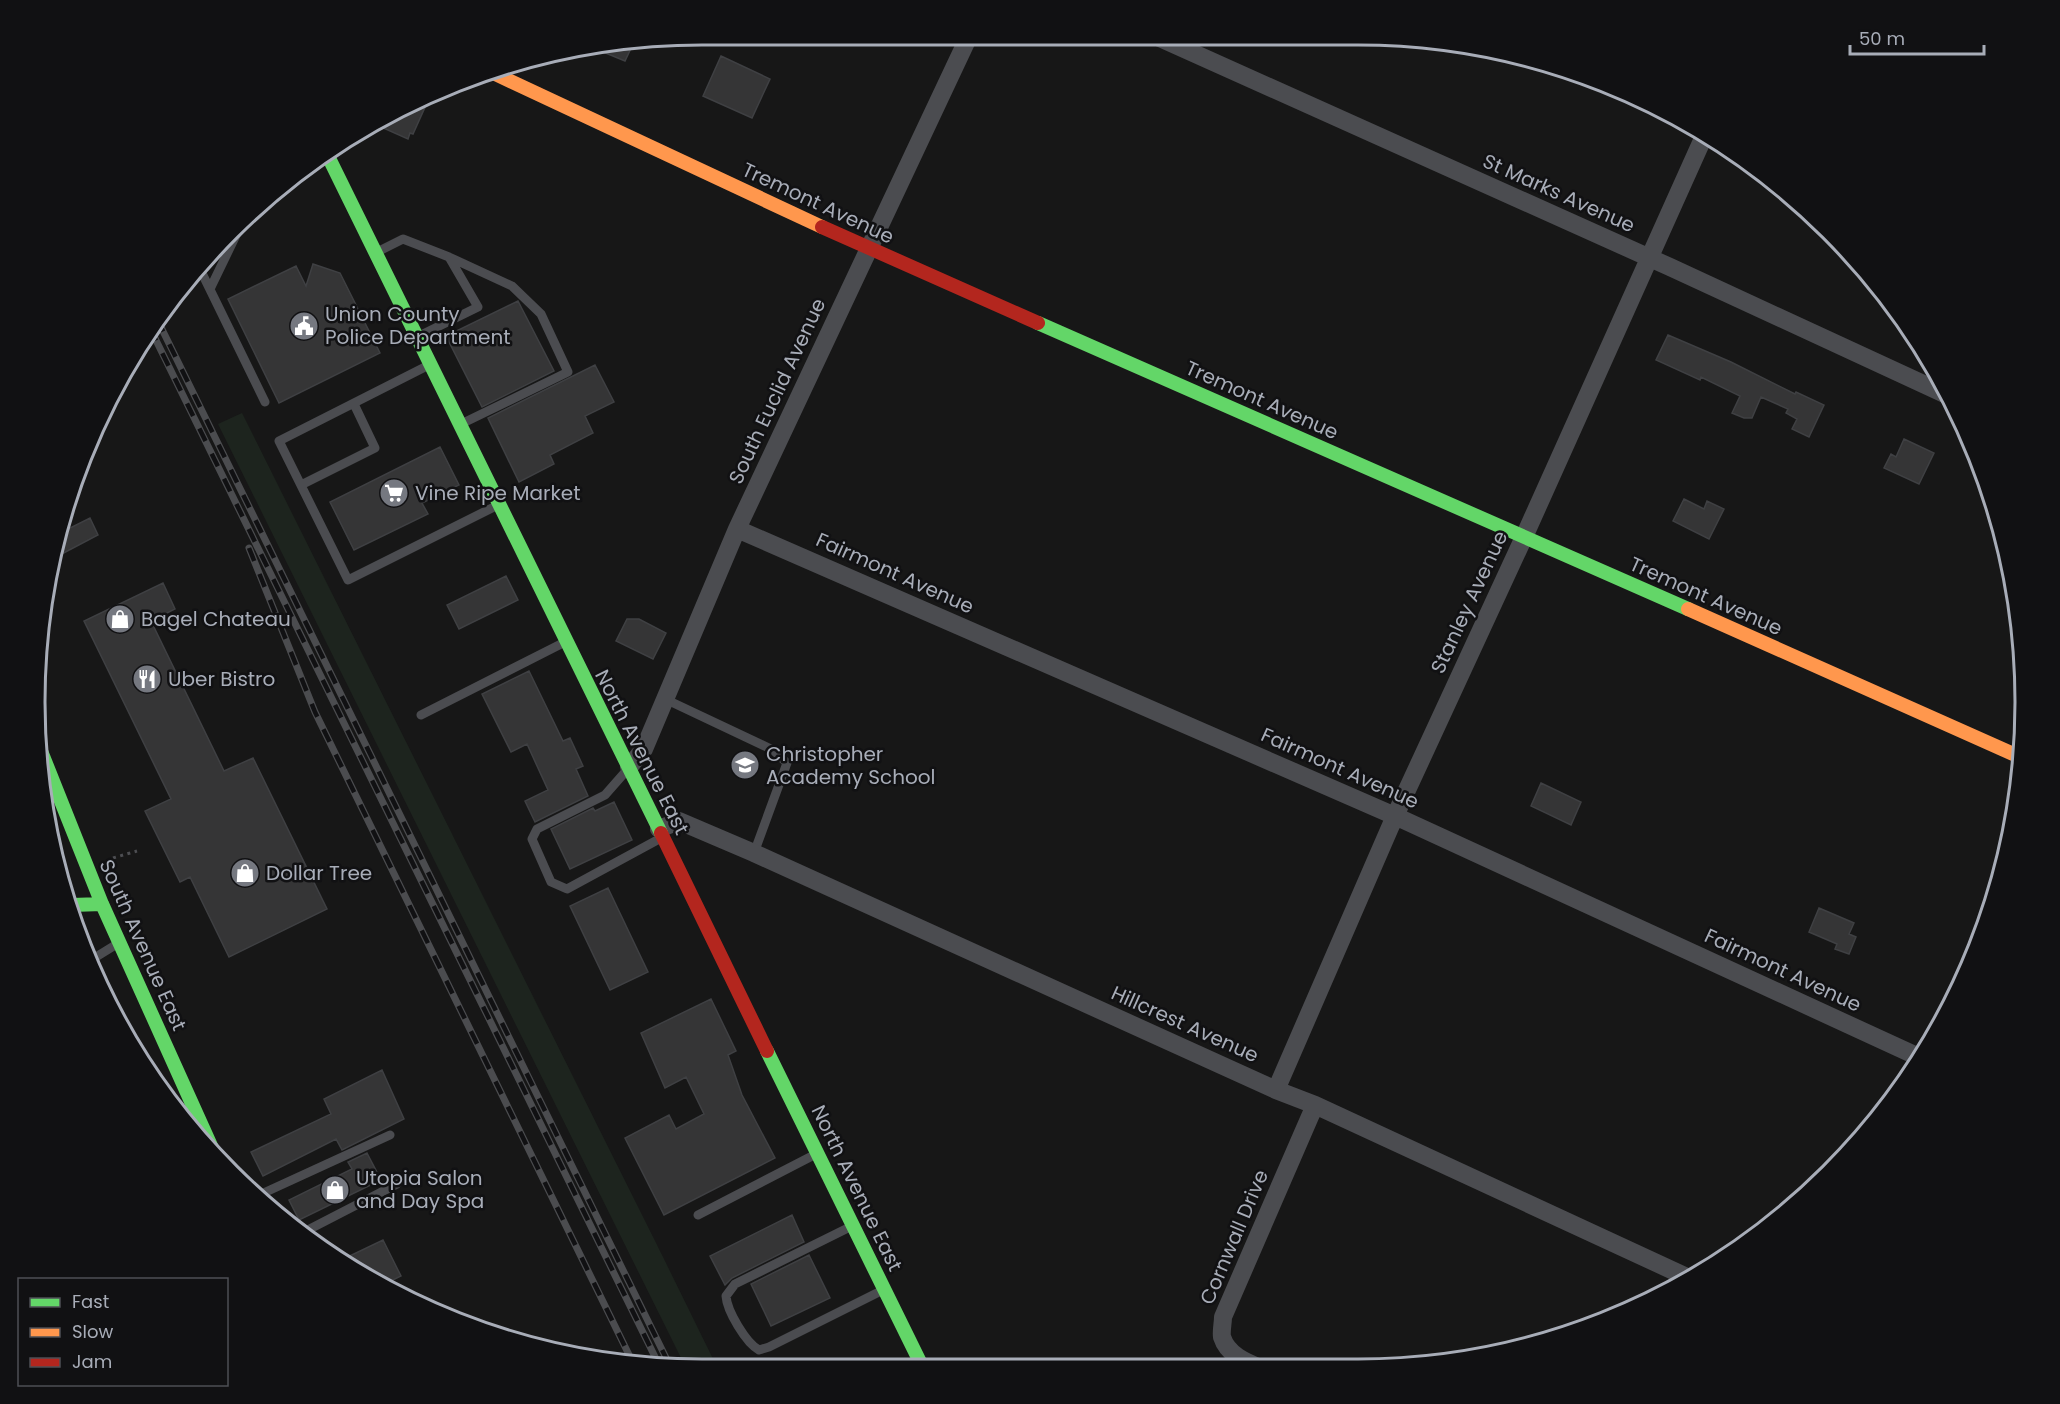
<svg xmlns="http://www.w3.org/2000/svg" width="2060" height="1404" font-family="Poppins,sans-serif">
  <rect width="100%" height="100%" fill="#171717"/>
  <path fill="#1d241e" d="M242 413 663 1257 718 1369 686 1368 218 424Z
    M46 819 66 867 65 874 62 876 47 832Z"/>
  <path fill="#353536" stroke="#3f4043" stroke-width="1.5" d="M630 44H633L625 61 596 49Z
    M721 56 770 79 752 118 703 96Z
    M415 100 426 105 413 134 410 133 408 139 372 123Z
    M313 264 340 273 380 353 279 403 228 299 296 266 306 286Z
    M518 301 554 371 482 407 446 336Z
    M1668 335 1731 362 1795 394 1796 392 1824 405 1809 437 1792 429 1797 419 1786 413 1788 409 1761 397 1752 418H1744L1732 413 1740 396 1701 377 1700 380 1656 360Z
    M595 365 614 402 585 416 593 433 550 455 554 464 519 482 488 418Z
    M1904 439 1934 453 1919 484 1884 468 1891 454 1896 457Z
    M440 447 459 485 422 503 428 514 354 550 330 502Z
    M1684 499 1704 509 1707 501 1724 509 1709 539 1673 521Z
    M90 518 98 535 56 557 62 532Z
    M506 576 518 600 459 629 447 605Z
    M163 583 175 609 151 621 224 771 253 758 327 909 229 957 190 877 180 882 145 811 171 799 84 621Z
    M627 619H639L666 633 653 659 616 641Z
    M529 671 563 741 570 738 583 766 576 769 588 796 535 822 525 801 548 790 527 744 511 752 482 694Z
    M1541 783 1581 802 1571 825 1531 806Z
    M614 802 632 840 570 869 551 829 593 808 595 811Z
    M608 888 648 972 610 990 570 906Z
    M1819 908 1854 923 1849 934 1856 937 1849 954 1835 949 1837 944 1809 932Z
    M711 999 736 1051 728 1055 742 1095 775 1158 664 1215 625 1138 669 1115 676 1129 704 1114 686 1077 665 1088 641 1033Z
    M382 1070 404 1119 342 1150 336 1139 263 1176 251 1152 331 1114 324 1099Z
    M367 1153 381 1180 299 1220 289 1200 352 1169 348 1162Z
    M792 1215 804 1242 732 1278 725 1285 710 1256Z
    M383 1240 401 1276 383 1285 339 1261Z
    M809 1255 830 1298 771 1326 751 1284Z"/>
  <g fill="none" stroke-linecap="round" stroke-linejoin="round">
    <path stroke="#4d4e52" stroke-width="3" stroke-dasharray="3 4.5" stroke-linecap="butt" d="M113 858 137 851"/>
    <path stroke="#4b4c50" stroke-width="9" d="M377 252 403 239 449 257 478 307 419 336
      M449 257 512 286 541 314 568 372 461 424
      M198 265 265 402
      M210 289 240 227
      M427 366 279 441 348 580 496 506
      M301 485 375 448 354 404
      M665 699 773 750 787 763 754 853
      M421 715 563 643
      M627 770 605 795 537 829 532 839 551 882 567 889 661 838
      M91 960 117 944
      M257 1196 390 1135
      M698 1215 816 1154
      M850 1227 735 1284 726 1296C727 1311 746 1343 759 1350L769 1347 883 1290
      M302 1233 397 1184"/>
    <path stroke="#4b4c50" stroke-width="18" d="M1151 34 1670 267 1947 395
      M737 529 1395 816 1921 1058
      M629 767 644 749 737 529 970 34
      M659 829 679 821 754 853 1276 1090 1315 1105 1691 1279
      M1276 1090 1395 816 1524 537 1705 134
      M1265 1370C1248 1363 1228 1356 1222 1337 1221 1331 1223 1323 1223 1317L1315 1105"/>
    <path stroke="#63d668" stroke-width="14" d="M326 152 661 833
      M1038 323 1688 609
      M39 746 102 904 216 1157
      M72 905 102 904
      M767 1051 924 1370"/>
    <path stroke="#ff974d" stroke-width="14" d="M491 72 822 227
      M1688 609 2020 757"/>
    <path stroke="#b3261e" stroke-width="14" d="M822 227 1038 323
      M661 833 767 1051"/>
    <g stroke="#4b4c4f" stroke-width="7">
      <path id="rail" d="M157 319 670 1366
        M150 328 659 1365
        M249 548 315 712 633 1363"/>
    </g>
    <use href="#rail" stroke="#111113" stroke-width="4.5" stroke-dasharray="14" stroke-linecap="butt"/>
  </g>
  <defs>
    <g id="civic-disc" transform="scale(1.5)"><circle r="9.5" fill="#757880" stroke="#111113"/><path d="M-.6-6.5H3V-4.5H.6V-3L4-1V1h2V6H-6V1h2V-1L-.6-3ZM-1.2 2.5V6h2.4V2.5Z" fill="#fff"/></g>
    <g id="supermarket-disc" transform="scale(1.5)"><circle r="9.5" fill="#757880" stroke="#111113"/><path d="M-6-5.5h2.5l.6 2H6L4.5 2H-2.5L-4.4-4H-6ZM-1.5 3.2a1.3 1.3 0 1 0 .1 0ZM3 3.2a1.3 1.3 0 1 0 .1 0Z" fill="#fff"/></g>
    <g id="shop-disc" transform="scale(1.5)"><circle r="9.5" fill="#757880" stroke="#111113"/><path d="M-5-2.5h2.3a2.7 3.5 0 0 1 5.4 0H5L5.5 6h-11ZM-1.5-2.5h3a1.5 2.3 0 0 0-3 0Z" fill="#fff"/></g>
    <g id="restaurant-disc" transform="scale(1.5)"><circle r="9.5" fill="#757880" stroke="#111113"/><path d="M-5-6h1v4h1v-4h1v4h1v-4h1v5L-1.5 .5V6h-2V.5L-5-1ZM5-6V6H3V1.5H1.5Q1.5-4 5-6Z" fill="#fff"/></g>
    <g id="school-disc" transform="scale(1.5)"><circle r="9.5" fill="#757880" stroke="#111113"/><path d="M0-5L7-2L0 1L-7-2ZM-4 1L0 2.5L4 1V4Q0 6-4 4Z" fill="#fff"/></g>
  </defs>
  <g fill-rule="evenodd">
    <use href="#civic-disc" x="304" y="326"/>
    <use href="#supermarket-disc" x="394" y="493"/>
    <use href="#shop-disc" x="120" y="619"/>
    <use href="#restaurant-disc" x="147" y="679"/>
    <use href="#school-disc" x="745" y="765"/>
    <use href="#shop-disc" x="245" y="873"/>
    <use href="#shop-disc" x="335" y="1190"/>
  </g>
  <g text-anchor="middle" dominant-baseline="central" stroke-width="5" stroke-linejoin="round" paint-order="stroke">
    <g font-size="20" fill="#a8adb8" stroke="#111113">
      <text transform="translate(1559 193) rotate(24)">St Marks Avenue</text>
      <text transform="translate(818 203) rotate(25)">Tremont Avenue</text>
      <text transform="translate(777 391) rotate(-65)">South Euclid Avenue</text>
      <text transform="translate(1262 400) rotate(24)">Tremont Avenue</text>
      <text transform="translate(895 573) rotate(24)">Fairmont Avenue</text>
      <text transform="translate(1706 596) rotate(24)">Tremont Avenue</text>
      <text transform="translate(1469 602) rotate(-65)">Stanley Avenue</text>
      <text transform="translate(642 752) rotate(63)">North Avenue East</text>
      <text transform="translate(1340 768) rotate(24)">Fairmont Avenue</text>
      <text transform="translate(143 945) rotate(66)">South Avenue East</text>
      <text transform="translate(1783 970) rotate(25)">Fairmont Avenue</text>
      <text transform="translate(1185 1024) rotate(24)">Hillcrest Avenue</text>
      <text transform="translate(857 1188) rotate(64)">North Avenue East</text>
      <text transform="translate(1234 1237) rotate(-67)">Cornwall Drive</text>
    </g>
    <g font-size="20" fill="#a8adb8" stroke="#111113" text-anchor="start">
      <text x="325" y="314">Union County<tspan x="325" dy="23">Police Department</tspan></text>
      <text x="415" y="493">Vine Ripe Market</text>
      <text x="141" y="619">Bagel Chateau</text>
      <text x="168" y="679">Uber Bistro</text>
      <text x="766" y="754">Christopher<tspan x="766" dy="23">Academy School</tspan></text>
      <text x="266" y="873">Dollar Tree</text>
      <text x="356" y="1178">Utopia Salon<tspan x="356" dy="23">and Day Spa</tspan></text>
    </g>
  </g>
  <path d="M0 0H2060V1404H0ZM702 45H1358A657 657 0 0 1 2015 702V702A657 657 0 0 1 1358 1359H702A657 657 0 0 1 45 702V702A657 657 0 0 1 702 45Z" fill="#111113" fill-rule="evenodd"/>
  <path fill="none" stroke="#a8adb8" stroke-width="3" d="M702 45H1358A657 657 0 0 1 2015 702V702A657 657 0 0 1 1358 1359H702A657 657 0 0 1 45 702V702A657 657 0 0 1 702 45Z"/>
  <rect x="18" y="1278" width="210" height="108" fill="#111113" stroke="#4d4f55" stroke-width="1.5"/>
  <rect x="30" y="1298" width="30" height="9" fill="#63d668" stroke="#4d4f55" stroke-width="1.5"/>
  <text x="72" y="1308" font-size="18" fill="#a8adb8">Fast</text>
  <rect x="30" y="1328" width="30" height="9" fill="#ff974d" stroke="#4d4f55" stroke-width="1.5"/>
  <text x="72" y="1338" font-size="18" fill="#a8adb8">Slow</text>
  <rect x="30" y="1358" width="30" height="9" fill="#b3261e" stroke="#4d4f55" stroke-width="1.5"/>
  <text x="72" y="1368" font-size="18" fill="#a8adb8">Jam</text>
  <path d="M1850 45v9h134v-9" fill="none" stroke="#a8adb8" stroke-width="3"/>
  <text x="1859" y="45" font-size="18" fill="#a8adb8" stroke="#111113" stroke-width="4.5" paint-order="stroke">50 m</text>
</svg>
